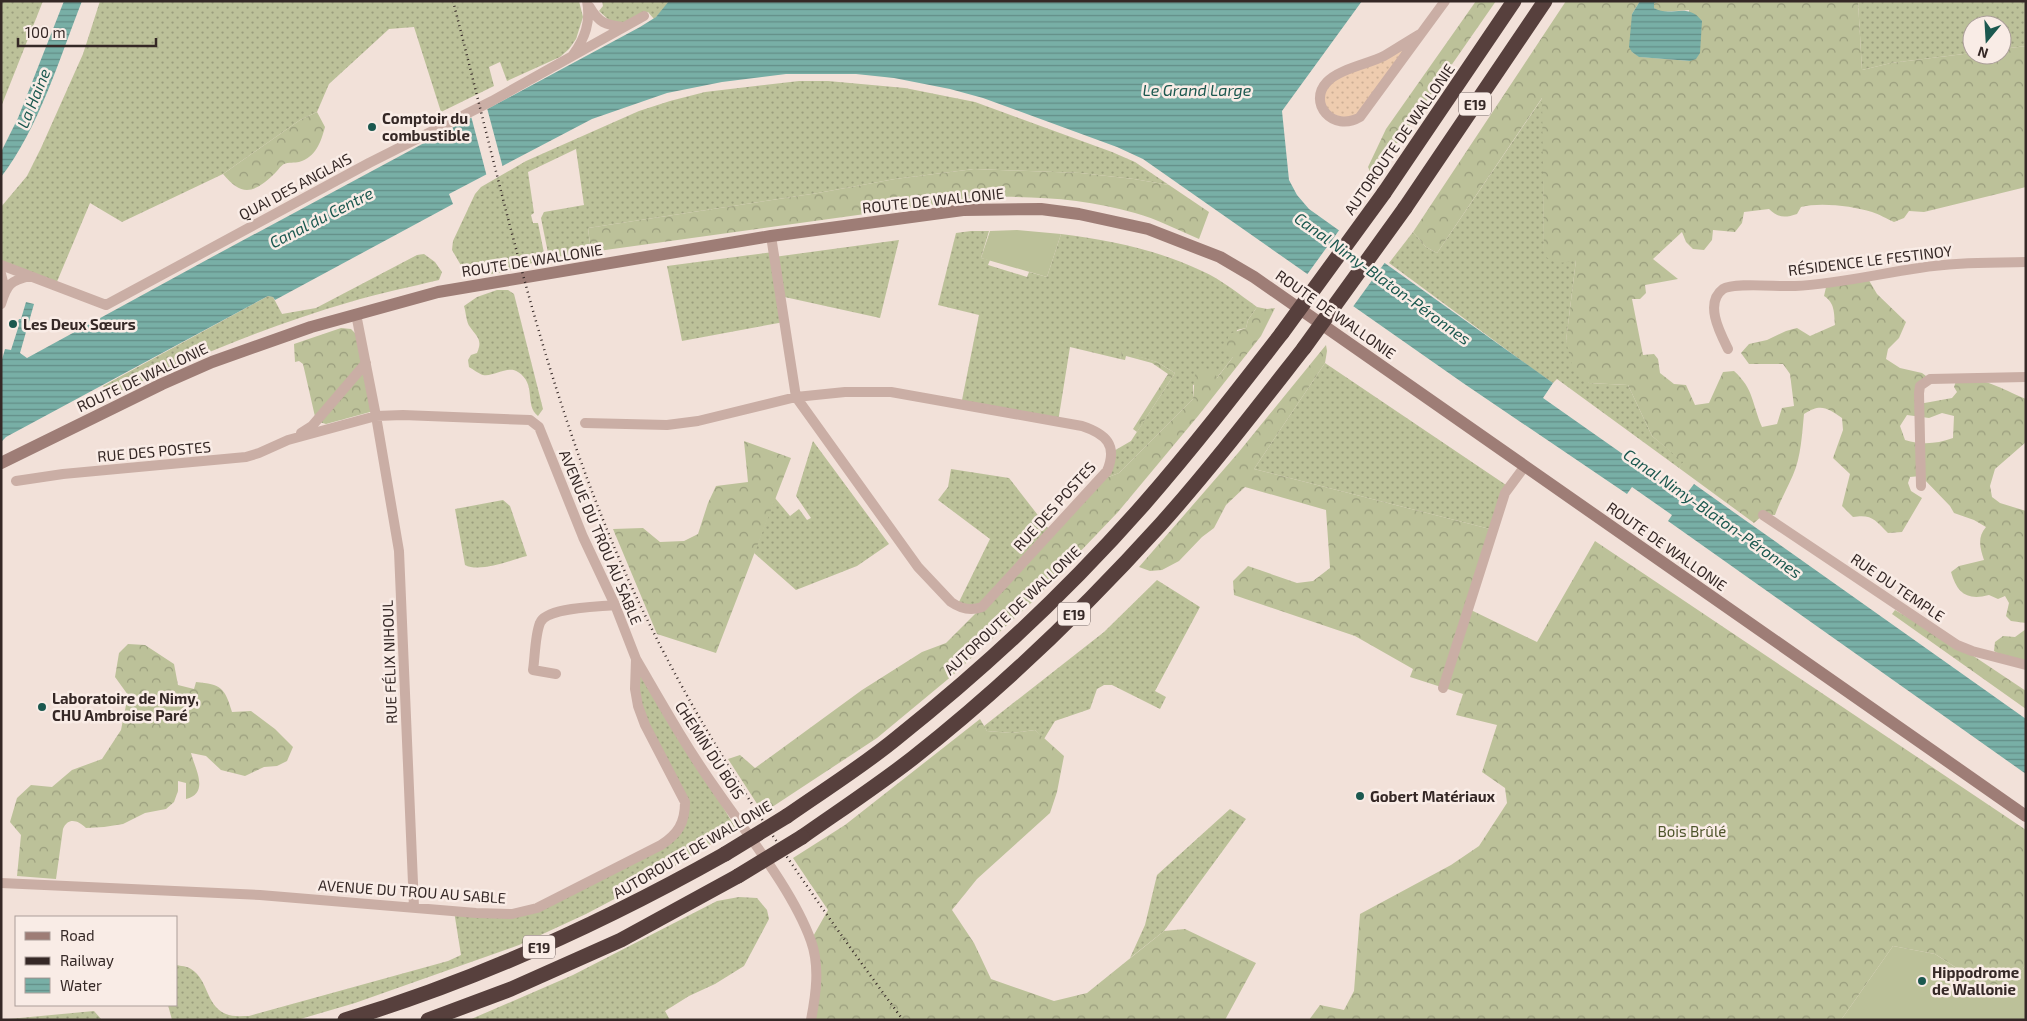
<svg xmlns="http://www.w3.org/2000/svg" width="2027" height="1021" font-family="'Exo 2',sans-serif">
  <defs>
    <pattern id="grass-dots" width="8" height="8" patternUnits="userSpaceOnUse" patternTransform="scale(1.25)"><rect width="8" height="8" fill="#bcc199"/><path d="M2 2h.1M6 6h.1" fill="none" stroke="#9a9d7d" stroke-width="1.8" stroke-linecap="round"/></pattern>
    <pattern id="forest-crowns" width="20" height="18" patternUnits="userSpaceOnUse" patternTransform="scale(1.25)"><rect width="20" height="18" fill="#bcc199"/><path d="M2 6a3 3 0 1 1 6 0M12 15a3 3 0 1 1 6 0" fill="none" stroke="#9a9d7d"/></pattern>
    <pattern id="sand-dots" width="8" height="8" patternUnits="userSpaceOnUse" patternTransform="scale(1.25)"><rect width="8" height="8" fill="#eeccaf"/><path d="M2 2h.1M6 6h.1" fill="none" stroke="#cdaf96" stroke-width="1.8" stroke-linecap="round"/></pattern>
    <pattern id="water-rules" width="6" height="5" patternUnits="userSpaceOnUse" patternTransform="scale(1.25)"><rect width="6" height="5" fill="#78afa6"/><path d="M0 2.5h6" fill="none" stroke="#638e87"/></pattern>
  </defs>
  <rect width="100%" height="100%" fill="#f2e1d9"/>
  <path fill="url(#grass-dots)" d="M1 1H43L1 107Z
    M100 1H579L583 17 576 39 569 49 560 57 507 81 500 62 489 67 494 86 441 112 414 27 389 29 329 84 317 112 300 120 223 174 122 222 90 203 56 284 1 265V207L27 176 41 148 83 54Z
    M602 1H669L665 8 654 19 648 12 624 27 609 20 599 11 603 6Z
    M1858 1H2026V46L2002 49V25H1972V53L1891 63 1862 70Z
    M799 81H828L905 88 975 102 1112 152 1135 162 1169 185 1134 179 1080 173 974 169 895 179 818 193 588 228 591 252 549 258 541 218 544 212 584 205 576 149 528 172 534 213 531 215 533 223H538L545 258C522 268 491 278 466 274L452 250 453 241 475 194 481 187 526 161 639 111 670 101 705 92Z
    M1543 97 1544 254 1576 260 1566 341 1589 383 1628 385 1652 436 1684 462 1679 468 1557 379 1553 383 1530 367 1389 263 1413 232 1426 247 1437 253Z
    M971 231H989L981 258 990 260 988 265 1027 277 1029 272 1047 277 1061 234C1110 240 1158 250 1202 271 1222 280 1239 294 1257 307L1248 320 1246 328 1237 330 1233 357 1216 379 1193 385V399L1119 473 1098 481 1112 452 1131 441 1175 373 1157 362 1122 352 1120 359 1070 347 1058 422 961 405 979 315 938 305 956 233Z
    M899 240 880 318 780 296 784 322 682 341 667 266 773 252 774 257Z
    M424 254 435 262 442 272 439 280C410 287 380 293 350 302 267 326 187 360 109 397L103 386 268 296 273 297 282 314 316 308 417 255Z
    M497 290H508L514 294 543 409 538 416C524 405 537 384 518 372 508 365 494 377 483 375 479 374 473 369 469 367L468 360 471 355 477 353C483 340 477 337 470 327 466 322 466 312 464 306L477 297Z
    M1325 363 1509 487 1494 530 1254 469Z
    M813 441 889 544 857 566 796 590 754 553 775 498 790 516 799 509 807 520 811 518 796 496Z
    M951 469 1009 478 1051 532 982 607 957 606 990 539 938 500 948 487Z
    M503 500 510 506 527 556C511 560 480 573 465 565L455 509Z
    M1157 580 1200 607 1155 691 1166 697 1160 709 1112 685H1104L1097 689 1090 709 1055 721 1044 739 1035 730 1011 733 987 731 984 726 1104 632Z
    M636 659 736 829 662 874 586 914 519 945 355 1003 297 1020H172L168 1005H176V965C181 966 187 966 191 969 209 980 205 1005 226 1014 232 1017 242 1016 249 1016L448 961 461 955 454 911H526L672 838 685 802 638 706Z
    M1230 809 1246 819 1164 931 1130 958 1145 925 1157 875Z
    M739 897 757 898 767 910 769 919 744 966 715 984 689 996 665 1011 670 1020H469L573 975 717 901Z
    M94 1011 102 1020H6L9 1019Z"/>
  <path fill="url(#forest-crowns)" fill-rule="evenodd" d="M1476 1H1496L1373 178 1368 167 1386 129Z
    M1566 1H1640L1632 14V52L1640 57 1690 61 1689 10 1660 12 1654 8V3L1661 1H1858L1862 70 1891 63 1972 53V55H2002V49L2026 46V187L1924 212 1909 211 1904 218 1894 222C1887 219 1879 214 1872 212 1853 206 1820 202 1801 207L1797 214C1785 218 1778 218 1769 209L1744 212 1742 223 1735 232 1713 230 1712 240 1704 250 1693 249 1686 242 1682 232 1653 259 1678 279 1645 285 1646 293 1640 299H1632L1643 355 1654 354 1658 359 1660 373 1674 384 1686 385 1695 405 1709 403 1723 372 1734 371C1754 389 1752 404 1762 427L1777 424 1782 408 1794 406 1790 374 1783 364H1749L1741 353 1749 344 1767 340 1786 331 1797 328 1810 336 1835 325C1834 313 1835 303 1824 296L1827 283 1867 277 1877 294 1906 322 1899 338 1888 349 1886 359 1900 368 1922 373 1930 379 1925 382 1919 404 1952 398 1957 392 1954 387 1957 378C1987 378 1999 388 2026 399V442L1995 469 1990 486 1992 497 2000 503 2026 511V623L2011 621 2006 616 2009 603 2005 596 1998 599 1989 595C1967 601 1957 593 1951 572L1959 566 1984 560C1980 548 1977 537 1986 527L1974 520 1954 513 1950 506 1921 476 1910 477 1908 483 1911 491 1922 498 1902 532 1888 533C1875 520 1872 514 1853 517L1842 506 1850 474 1833 458 1843 430 1842 418C1827 408 1821 403 1804 414 1802 434 1801 457 1793 475 1787 489 1780 501 1775 515H1763L1754 523 1679 468 1683 462 1652 436 1628 385 1589 383 1579 377 1572 365 1566 341 1576 260C1562 263 1556 266 1544 255L1542 98 1437 253 1426 247 1413 232ZM1942 413 1954 416 1953 438C1936 444 1922 445 1905 440L1900 426 1907 415 1929 418Z
    M317 112 325 127C321 142 316 157 299 162 295 163 288 162 284 164 280 166 277 172 273 175 253 194 241 196 223 174L300 120Z
    M974 169 1080 173 1134 179 1169 185 1209 212 1199 239C1178 230 1157 219 1135 213 1088 199 1037 196 988 197L591 252 588 228 818 193 895 179Z
    M1257 307 1267 309 1275 308 1261 336 1198 416 1118 512 1030 604 953 675 877 738 763 813 728 759 740 755 755 768 862 690 922 652 946 643 982 607 1098 481 1119 473 1193 399 1195 374 1205 368 1214 371 1217 378 1233 357 1225 349 1229 334 1246 328 1248 320Z
    M341 328 351 329 356 334 371 408 370 412 326 424 316 421 303 364 299 361 295 362 294 344Z
    M1326 345 1327 351 1325 363 1254 469 1494 530 1468 611H1473L1537 642 1595 541 2026 830V964L2003 998 1935 954 1893 946 1841 1020H1309L1320 1005 1344 1010 1354 991 1360 914 1451 865 1479 846 1507 803 1505 788 1482 772 1497 725 1456 715 1463 694 1410 677 1413 669 1355 636 1234 595 1233 581 1248 566 1297 583 1313 581 1330 568 1326 510 1245 487 1226 505 1214 528 1202 537 1179 561 1162 570 1150 571 1139 567 1238 453Z
    M1122 351 1157 362 1175 373 1137 432 1133 429 1168 374 1152 363 1126 356 1125 360 1120 359Z
    M744 441 791 458 716 653 657 634 613 529 643 528 660 542 684 541 698 534 708 503 716 486 748 482Z
    M1895 610 1966 651 2026 691V709L1892 614Z
    M2026 629V665L2011 661 1994 651 1995 642 2003 636 2015 637Z
    M128 644 145 645 174 664 178 685 194 689 196 682C221 684 225 688 232 712L251 711 275 729 293 747 287 761 277 766 264 767 245 776 221 770 206 756 191 753C195 769 210 793 186 799V783L178 781V791L174 802 166 809 145 813 123 824 104 827 86 828C78 820 68 817 63 829L56 879 17 876 21 835 10 822 17 798 31 785 52 787 72 770 102 759 121 730 128 695 115 677 119 653Z
    M980 719 987 731 1011 733 1035 730 1064 756 1057 792 1050 813 977 879 952 910 974 943 991 979 1054 1001 1087 993 1164 931 1185 929 1256 963 1225 1020H811L814 1006 811 940 828 910 793 858 845 825Z"/>
  <path fill="url(#sand-dots)" d="M1420 34 1353 122 1327 115 1322 91 1327 82Z"/>
  <path fill="#bcc199" d="M1017 230 1061 234 1047 277 981 258 990 231Z
    M1893 946 1935 954 2002 998 2026 964V1020H1841Z"/>
  <path fill="url(#water-rules)" d="M64 1H82C60 57 38 130 1 177V152L18 118Z
    M669 1H1362L1282 111 1289 180 1297 195 1309 209 1553 383 1543 398 1684 497 1694 484 2026 719V774L1668 521 1672 515 1632 487 1627 494 1463 383 1143 159 1117 147 983 98 950 89 894 78 856 74H786L722 82 667 93 592 119 449 194 453 204 275 300 273 297 268 296 6 437 1 442V363L5 349 11 350 19 325 17 324 19 319H21L26 302 34 304 20 353 27 358 212 257 640 27 656 17Z
    M1640 1H1661L1654 3V8C1671 18 1687 1 1702 21L1700 53 1696 59 1690 61 1639 57 1632 52 1629 47 1632 14Z"/>
  <path fill="#f2e1d9" d="M487 108 503 168 487 177 471 116Z
    M1340 229 1386 261 1352 308 1306 276Z"/>
  <g fill="none" stroke-linecap="round" stroke-linejoin="round">
    <path stroke="#caaea5" stroke-width="10" d="M589 6C599 23 605 25 624 27
      M1420 34C1408 41 1396 49 1384 56 1368 64 1339 69 1327 82 1307 103 1333 133 1360 117L1445 1
      M573 55C585 38 591 22 587 1
      M1 265 106 305 369 163 492 101 644 16
      M1 274 5 290
      M1 304C7 284 10 281 30 276
      M356 314 376 416 399 551 414 907
      M1728 349C1720 333 1704 303 1723 289 1734 282 1779 287 1795 286 1837 284 1877 274 1919 268 1954 262 1990 263 2026 262
      M585 423 667 425 698 421 796 397 845 392H891L1082 426C1106 434 1118 445 1107 471L982 607C971 611 961 609 951 602L918 567 796 397 771 236
      M301 433 312 426 366 363
      M1921 486 1919 393 1920 386 1930 379 2026 377
      M1763 515 1957 645 1972 651 2026 665
      M636 659C662 704 688 750 718 792 749 837 793 891 811 941 820 966 816 994 811 1020
      M556 674 533 670C535 657 535 635 540 623 546 607 599 607 615 605
      M1443 688 1505 493 1525 466
      M1 883 260 895 476 913 512 914 537 908 661 845C678 834 685 823 685 802L645 725 638 706 635 689 636 659 615 605 583 537 539 427 530 420 403 415 376 416 288 440 259 453 246 457 63 474 16 481"/>
    <path stroke="#9e7d76" stroke-width="12" d="M1 463 162 384 212 362 311 327 438 292 771 236 963 210 1041 209 1079 214 1148 229 1220 257 1254 277 2026 816"/>
    <path stroke="#57403d" stroke-width="15" d="M1384 193 1514 1
      M1405 208 1545 1
      M787 816C824 790 863 766 898 737 986 667 1070 588 1144 504 1192 449 1237 391 1282 333
      M802 837C839 811 877 786 913 758 1002 688 1085 608 1161 524 1211 468 1257 408 1304 348
      M345 1020C478 980 604 922 725 854
      M428 1020 511 989 621 940 738 876"/>
    <path stroke="#352826" stroke-width="2.5" stroke-dasharray="1 4" stroke-linecap="butt" d="M453 1C499 178 537 358 606 527 678 707 789 865 903 1020"/>
    <path stroke="#57403d" stroke-width="15" d="M1282 333 1384 193
      M1304 348 1405 208
      M725 854 787 816
      M738 876 802 837"/>
  </g>
  <g fill="#1b584f" stroke="#f9ece6" stroke-width="2">
    <circle cx="372" cy="127" r="5"/>
    <circle cx="13" cy="324" r="5"/>
    <circle cx="42" cy="707" r="5"/>
    <circle cx="1360" cy="796" r="5"/>
    <circle cx="1922" cy="981" r="5"/>
  </g>
  <g text-anchor="middle" dominant-baseline="central" stroke-width="5" stroke-linejoin="round" paint-order="stroke">
    <g fill="#f9ece6" stroke="#706360" stroke-width="1">
      <rect x="1459" y="92.5" width="32" height="23" rx="4"/>
      <rect x="1058" y="602.5" width="32" height="23" rx="4"/>
      <rect x="523" y="935.5" width="32" height="23" rx="4"/>
    </g>
    <g font-size="14" font-weight="bold" fill="#352826">
      <text x="1475" y="104">E19</text>
      <text x="1074" y="614">E19</text>
      <text x="539" y="947">E19</text>
    </g>
    <g font-size="15" font-weight="bold" fill="#352826" stroke="#f9ece6" text-anchor="start">
      <text x="382" y="118">Comptoir du<tspan x="382" dy="17">combustible</tspan></text>
      <text x="23" y="324">Les Deux Sœurs</text>
      <text x="52" y="698">Laboratoire de Nimy,<tspan x="52" dy="17">CHU Ambroise Paré</tspan></text>
      <text x="1370" y="796">Gobert Matériaux</text>
      <text x="1932" y="972">Hippodrome<tspan x="1932" dy="17">de Wallonie</tspan></text>
    </g>
    <g font-size="15" fill="#352826" stroke="#f9ece6">
      <text transform="translate(1399 139) rotate(-55)">AUTOROUTE DE WALLONIE</text>
      <text transform="translate(295 186) rotate(-28)">QUAI DES ANGLAIS</text>
      <text transform="translate(933 200) rotate(-6)">ROUTE DE WALLONIE</text>
      <text transform="translate(532 260) rotate(-9)">ROUTE DE WALLONIE</text>
      <text transform="translate(1870 260) rotate(-7)">RÉSIDENCE LE FESTINOY</text>
      <text transform="translate(1336 314) rotate(35)">ROUTE DE WALLONIE</text>
      <text transform="translate(142 377) rotate(-25)">ROUTE DE WALLONIE</text>
      <text transform="translate(154 451) rotate(-5)">RUE DES POSTES</text>
      <text transform="translate(1054 506) rotate(-48)">RUE DES POSTES</text>
      <text transform="translate(601 537) rotate(67)">AVENUE DU TROU AU SABLE</text>
      <text transform="translate(1667 546) rotate(35)">ROUTE DE WALLONIE</text>
      <text transform="translate(1898 587) rotate(34)">RUE DU TEMPLE</text>
      <text transform="translate(1012 610) rotate(-43)">AUTOROUTE DE WALLONIE</text>
      <text transform="translate(389 662) rotate(-92)">RUE FÉLIX NIHOUL</text>
      <text transform="translate(710 750) rotate(57)">CHEMIN DU BOIS</text>
      <text transform="translate(692 849) rotate(-30)">AUTOROUTE DE WALLONIE</text>
      <text transform="translate(412 891) rotate(4)">AVENUE DU TROU AU SABLE</text>
    </g>
    <g font-size="15" fill="#4d542a" stroke="#f9ece6">
      <text x="1692" y="831">Bois Brûlé</text>
    </g>
    <g font-size="16" font-style="italic" fill="#1b584f" stroke="#f9ece6">
      <text x="1197" y="89">Le Grand Large</text>
      <text transform="translate(33 98) rotate(-68)">La Haine</text>
      <text transform="translate(321 217) rotate(-27)">Canal du Centre</text>
      <text transform="translate(1383 278) rotate(36)">Canal Nimy-Blaton-Péronnes</text>
      <text transform="translate(1713 513) rotate(35)">Canal Nimy-Blaton-Péronnes</text>
    </g>
  </g>
  <rect width="2027" height="1021" fill="none" stroke="#352826" stroke-width="5"/>
  <rect x="15" y="916" width="162" height="90" fill="#f9ece6" stroke="#ab9e99"/>
  <rect x="25" y="932" width="25" height="8" fill="#9e7d76" stroke="#ab9e99"/>
  <text x="60" y="941" font-size="15" fill="#352826">Road</text>
  <rect x="25" y="957" width="25" height="8" fill="#352826" stroke="#ab9e99"/>
  <text x="60" y="966" font-size="15" fill="#352826">Railway</text>
  <rect x="25" y="978" width="25" height="15" fill="url(#water-rules)" stroke="#ab9e99"/>
  <text x="60" y="991" font-size="15" fill="#352826">Water</text>
  <g transform="translate(1987 40) rotate(198)"><circle r="24" fill="#f9ece6" stroke="#ab9e99"/>
  <path d="M0-4L9 19L0 12L-9 19Z" fill="#1b584f"/>
  <text y="-8" font-size="14" font-weight="bold" text-anchor="middle" fill="#352826">N</text>
  </g>
  <path d="M18 38v8h138v-8" fill="none" stroke="#352826" stroke-width="2.5"/>
  <text x="25" y="38" font-size="15" fill="#352826" stroke="#f9ece6" stroke-width="4" paint-order="stroke">100 m</text>
</svg>
